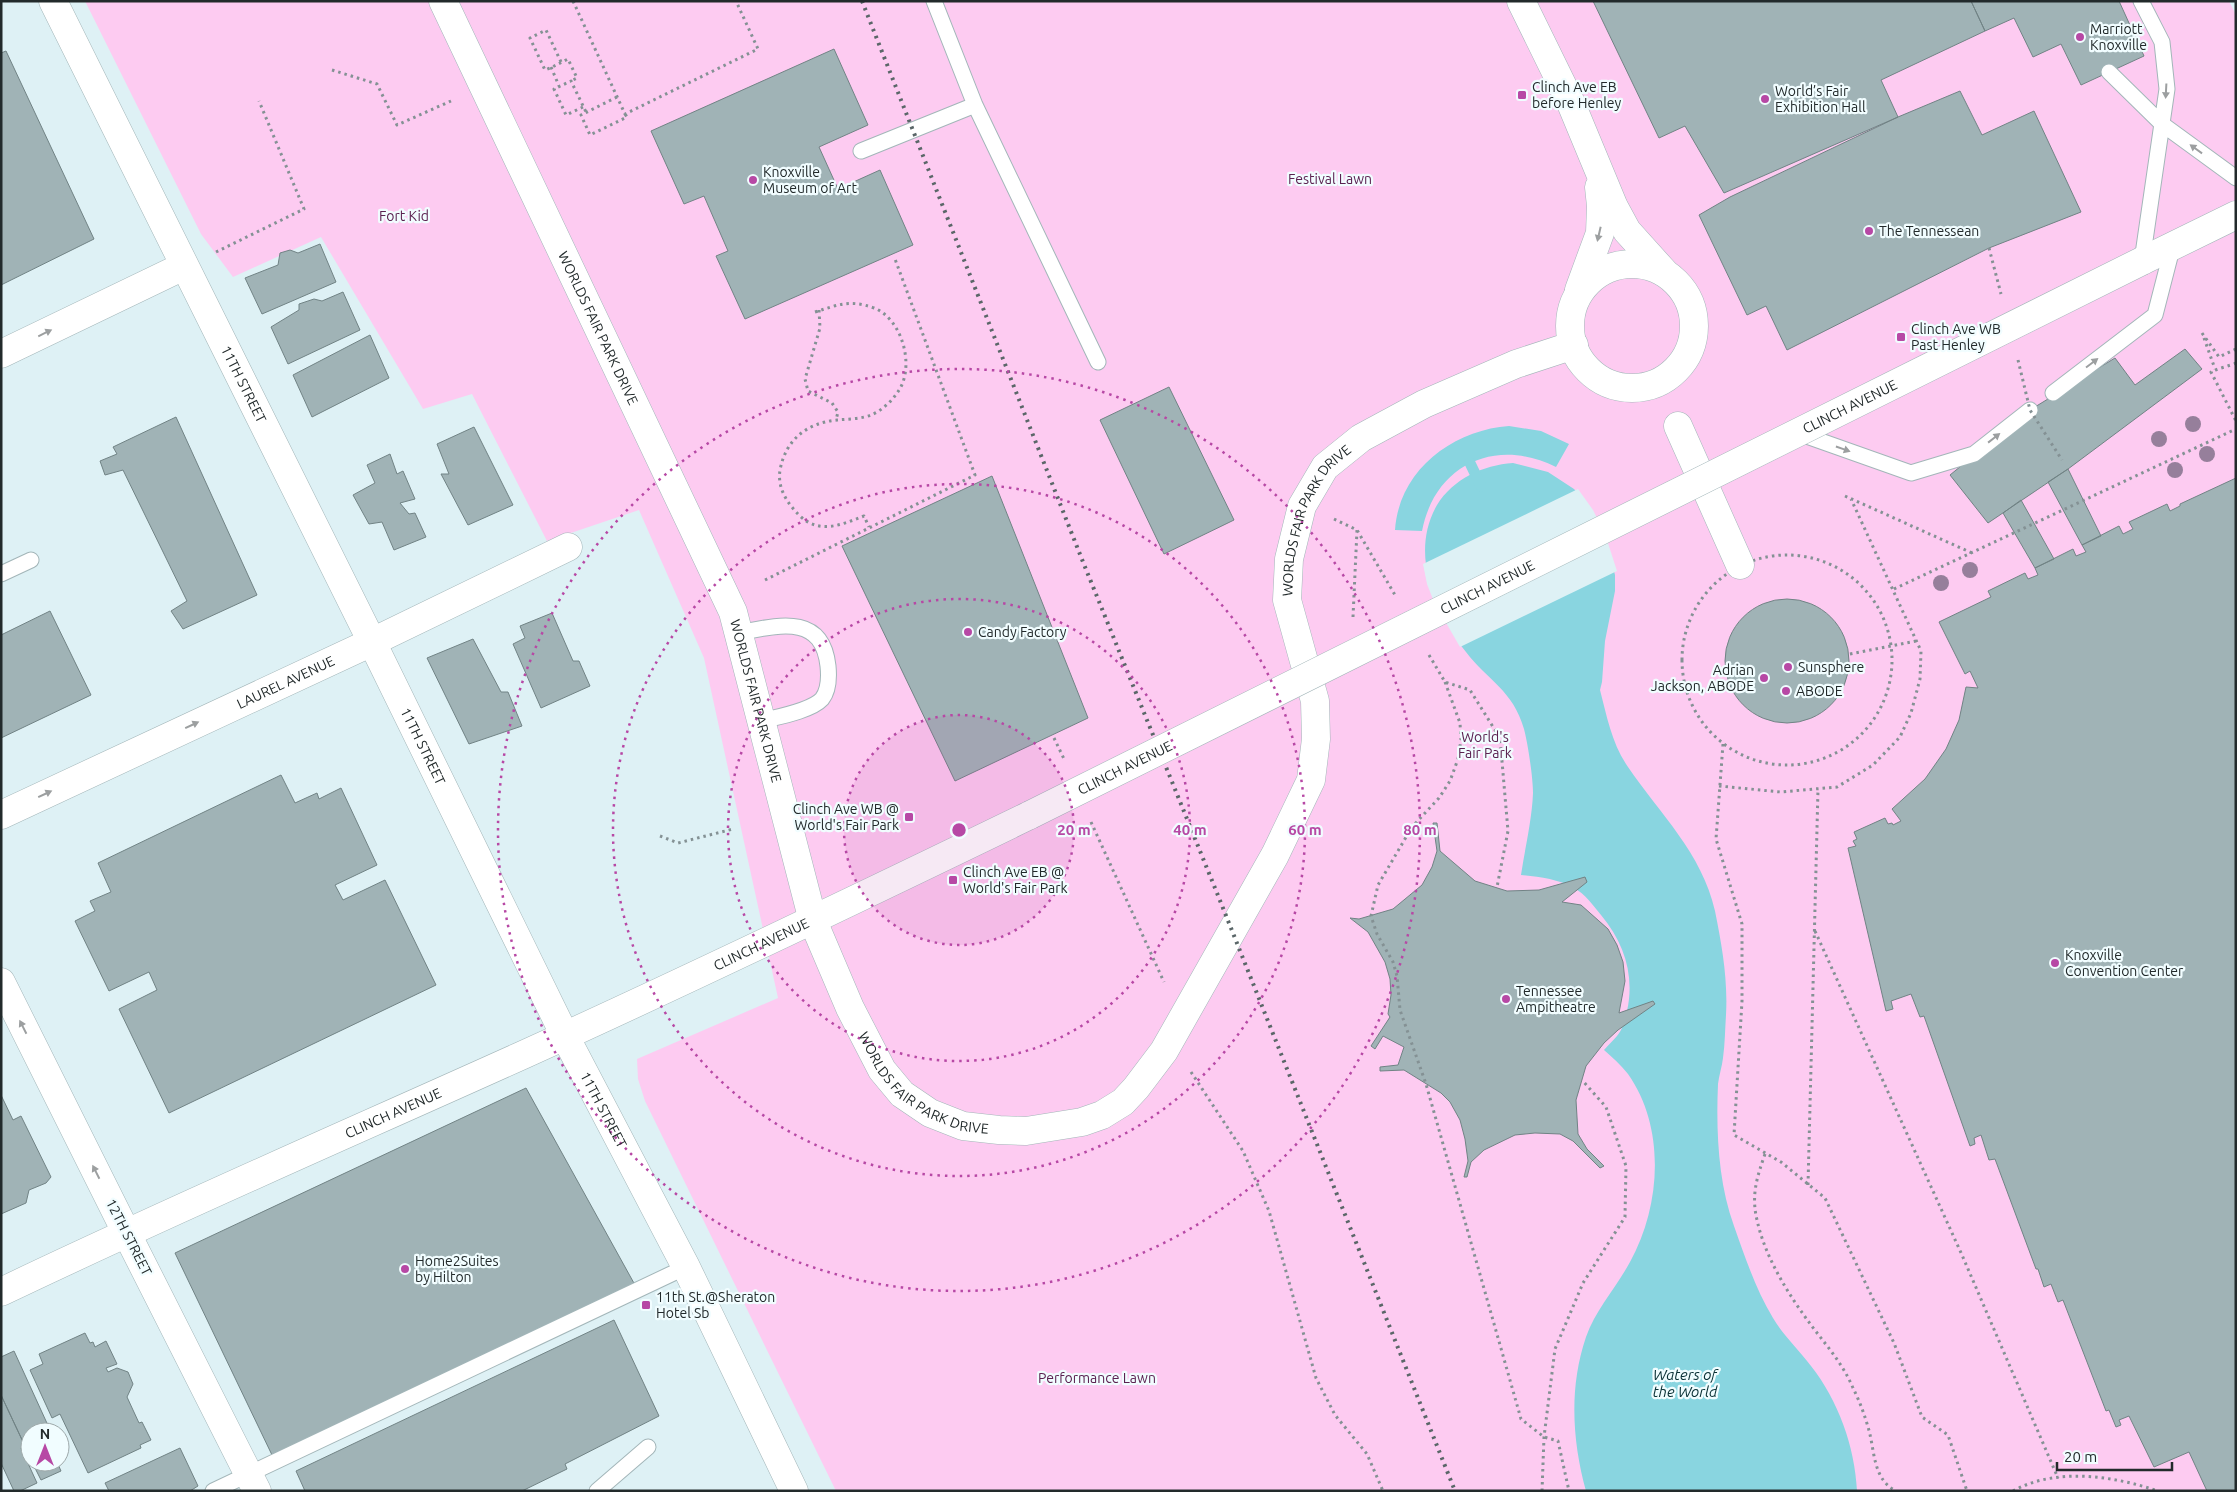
<svg xmlns="http://www.w3.org/2000/svg" width="2237" height="1492" font-family="Ubuntu,sans-serif">
  <rect width="100%" height="100%" fill="#def1f5"/>
  <path fill="#fdcbf1" d="M85 1H2229L2236 15V1491H836L645 1101 638 1079 637 1059 778 998 704 658 639 510 547 541 472 394 423 409 321 237 233 277 201 234Z"/>
  <path fill="#89d5e0" d="M1509 426 1541 431 1569 444 1556 467C1496 437 1435 464 1422 531L1395 530C1399 470 1453 430 1509 426Z
    M1513 463 1548 472 1574 489 1583 499 1607 544 1615 575V591L1605 641 1602 682 1600 690C1607 717 1612 744 1628 767 1660 814 1702 853 1715 911 1722 946 1728 979 1726 1015 1725 1029 1725 1044 1723 1058 1722 1067 1719 1075 1718 1084 1716 1131 1718 1182 1734 1226 1745 1257 1756 1290 1773 1318 1783 1335 1799 1350 1811 1366 1838 1400 1855 1447 1857 1491H1586C1572 1440 1569 1387 1586 1337 1596 1309 1616 1288 1630 1262 1661 1206 1666 1128 1628 1074 1621 1065 1612 1057 1604 1050 1608 1045 1613 1041 1617 1036 1623 1029 1625 1020 1627 1011 1635 975 1624 943 1601 915 1593 905 1585 894 1574 888 1558 879 1539 877 1521 875 1525 848 1532 820 1533 793 1533 778 1528 744 1524 729 1513 690 1488 681 1466 652 1435 611 1409 554 1437 505 1453 479 1483 465 1513 463Z"/>
  <path fill="#def1f5" d="M1578 489 1593 510 1605 534 1617 571 1460 647 1434 602 1427 584 1423 564Z"/>
  <g fill="none" stroke-linecap="round" stroke-linejoin="round">
    <path stroke="#89d5e0" stroke-width="11" d="M1470 463 1481 486"/>
  </g>
  <path fill="#a0b3b6" stroke="#718385" d="M1593 1H1971L1985 31 1881 80 1898 117 1724 193 1685 126 1659 138Z
    M1971 1H2119L2144 56 2081 85 2061 44 2033 57 2014 18 1985 31Z
    M834 49 868 125 819 147 838 189 880 170 913 245 745 319 716 256 728 251 704 196 684 204 651 131Z
    M6 51 94 239 1 285V53Z
    M1960 91 1982 135 2034 111 2081 212 1989 248 1787 350 1766 306 1747 315 1699 215 1730 197 1898 117Z
    M320 244 336 282 262 314 245 278 278 265 280 253 290 250 298 253Z
    M343 292 360 330 288 364 271 327 299 310V304L314 299 322 301Z
    M370 335 389 378 312 417 293 375Z
    M2185 349 2202 369 2068 469 1988 523 1950 475 2030 410 2115 358 2135 385Z
    M1169 387 1234 520 1164 554 1100 420Z
    M176 417 257 595 183 629 171 611 187 601 123 470 105 475 100 461 117 454 113 447Z
    M474 427 513 505 468 525 441 474H449L437 444Z
    M390 454 397 474 403 471 415 499 400 503 409 514 415 513 426 537 394 550 382 522 369 524 353 495 375 483 367 465Z
    M2068 469 2101 536 2082 545 2048 482Z
    M992 476 1088 718 955 781 842 546Z
    M2236 478V1491H2207L2189 1452 2154 1467 2129 1416 2119 1420 2121 1425 2116 1427 2109 1410 2106 1411 2063 1300 2058 1302 2051 1284 2044 1287 2038 1269H2036L1995 1159 1989 1160 1981 1135 1974 1138 1975 1144 1970 1146 1924 1016 1920 1017 1911 994 1891 1001 1893 1009 1886 1011 1848 848 1856 846 1853 841 1857 839 1854 832 1885 818 1888 824 1892 823 1893 825 1901 821 1892 809 1925 779 1946 749 1959 720 1966 687 1978 688 1970 671 1965 674 1939 622 1991 597 1988 591 2025 573 2028 579 2038 575 2035 568 2073 549 2076 556 2086 552 2082 545 2119 526 2123 534 2133 529 2129 522 2167 504 2170 511 2180 506V504Z
    M2021 500 2054 559 2035 568 2003 513Z
    M1725 661a62 62 0 1 1 124 0a62 62 0 1 1-124 0Z
    M50 611 91 695 1 738V635Z
    M552 613 573 661H579L590 686 541 708 513 644 525 638 520 626Z
    M473 639 501 692H508L522 726 469 744 427 658Z
    M281 775 295 803 317 793 319 799 341 788 377 865 335 885 343 900 385 880 436 985 169 1113 119 1009 157 990 149 972 109 991 75 921 95 911 90 901 111 892 98 863Z
    M1433 823H1437L1440 851 1475 881 1507 891 1539 890 1585 877 1587 882 1562 902 1581 905 1608 929 1617 945 1623 962 1625 981 1619 1013 1653 1001 1655 1004 1618 1030 1604 1043 1586 1066 1576 1100 1578 1134 1587 1149 1604 1166 1600 1168 1573 1141 1560 1134 1535 1133 1515 1135 1484 1150 1471 1162 1467 1177H1464L1468 1161 1465 1139 1460 1120 1450 1102 1441 1093 1404 1070 1380 1071V1067L1398 1065 1404 1047 1383 1036 1375 1049 1371 1046 1390 1017 1388 1014 1391 995 1390 979 1385 962 1368 932 1350 918 1359 919 1393 909 1422 885 1432 867 1437 851Z
    M526 1088 635 1285 272 1455 175 1253Z
    M1 1095 13 1120 21 1116 51 1177 46 1183 29 1190 26 1203 1 1214Z
    M614 1320 659 1416 565 1464 567 1469 522 1491H305L296 1471Z
    M85 1333 90 1343 93 1342 95 1347 106 1341 117 1364 106 1368 108 1372 117 1368 128 1372 133 1384 127 1397 139 1423 142 1422 151 1440 140 1445 141 1448 88 1473 60 1414 52 1418 30 1370 43 1364 39 1354Z
    M14 1351 51 1432H30V1457L1 1395V1357Z
    M1 1395 25 1446 21 1448 37 1483 20 1491H14L1 1463Z
    M180 1448 198 1486 190 1491H109L105 1483Z
    M32 1462H57L61 1471 41 1480Z"/>
  <g fill="none" stroke-linecap="round" stroke-linejoin="round">
    <g stroke="#a3b6b9" stroke-width="17">
      <path id="lane" d="M934 1 975 105 1098 362
        M2141 1 2162 42 2167 89 2142 261
        M2109 72 2162 124 2236 178
        M861 151 975 105
        M2053 393 2155 315 2173 245
        M1798 433 1911 473 1974 454 2030 410
        M1 574 31 560
        M738 633C776 626 822 612 828 666 829 676 829 690 822 699 811 711 777 717 761 721
        M213 1491 686 1267
        M597 1491 648 1447"/>
    </g>
    <g stroke="#a3b6b9" stroke-width="29">
      <g id="street">
        <path id="s1" d="M443 1 733 612 813 921 850 1008 882 1070 902 1094 930 1113 963 1126 999 1130 1026 1131 1082 1122 1102 1115 1123 1102 1136 1088 1164 1051 1275 855 1311 780 1316 739 1315 701 1287 600 1289 559 1302 506 1325 467 1361 438 1424 404 1516 364 1574 345"/>
        <path d="M1521 1 1570 101 1614 207 1627 231 1664 272"/>
        <circle cx="1632" cy="326" r="62"/>
        <path d="M1579 290 1600 233 1601 206 1599 187"/>
        <path d="M1678 426 1740 565"/>
        <path d="M372 642 568 547"/>
        <path d="M126 1232 257 1491"/>
      </g>
    </g>
    <g stroke="#a3b6b9" stroke-width="29">
      <g id="secondary">
        <path id="s2" d="M53 1 372 642 565 1036 686 1267 794 1491"/>
        <path d="M2142 261 2236 215"/>
        <path d="M1 354 184 266"/>
        <path id="s3" d="M1 815 372 642"/>
        <path d="M1 982 126 1232"/>
        <path id="s4" d="M1 1292C174 1209 350 1133 525 1054 695 977 863 896 1030 815"/>
      </g>
    </g>
    <path stroke="#849194" stroke-width="3" stroke-dasharray="2.5 4" stroke-linecap="butt" d="M573 1 625 114 758 49 736 1
      M561 62 546 30 530 38 545 70C553 67 560 63 568 59L577 78 571 81
      M551 67 559 86
      M332 70 377 84 397 125 451 101
      M617 97 581 115 590 135 627 117 625 114
      M583 107 566 115 554 89 571 81 586 112
      M216 252 304 209 259 101
      M819 310 820 328 805 379 808 391 832 403 838 412 836 420
      M815 312C838 305 849 299 874 308 903 319 916 369 897 393 891 402 881 411 871 415 861 419 848 419 837 420 807 423 786 439 780 470 777 489 788 504 800 516 820 535 843 524 864 516L869 527
      M2202 333 2219 357 2236 349
      M2204 338 2215 369
      M2236 363C2229 366 2216 369 2211 372L2236 421
      M1845 496 1972 553
      M1334 519 1357 530 1395 595
      M1682 660a105 105 0 1 1 210 0a105 105 0 1 1-210 0Z
      M765 580 975 475 895 259
      M1894 589 2236 429
      M1353 617 1357 530
      M1901 644 1916 641
      M1429 655 1445 682 1470 690 1500 738 1508 831 1497 887
      M1445 682 1460 723 1461 740 1458 759 1450 781 1439 798 1412 827 1378 885 1371 916 1377 934 1393 962 1397 976 1400 1010 1426 1084 1521 1419 1544 1437 1558 1441 1569 1491
      M1054 738 1065 761
      M1723 744 1716 839 1742 924V1001L1734 1135 1781 1162 1825 1198 1894 1343 1922 1417 1948 1435 1967 1491
      M1719 786 1781 792 1837 787 1873 765 1900 737 1911 713 1920 679 1921 651 1851 499
      M1091 822 1164 982
      M660 836 678 843 733 829
      M1815 931 1962 1255 2058 1478
      M1191 1072 1243 1151 1269 1211 1316 1378 1335 1415 1367 1454 1383 1491
      M1765 1154C1757 1177 1751 1195 1757 1220 1765 1257 1788 1294 1811 1325 1826 1345 1843 1364 1853 1388 1859 1400 1864 1413 1868 1427 1875 1449 1872 1479 1896 1491
      M1808 1185 1818 789
      M1542 1491 1544 1437 1555 1349 1583 1283 1625 1217 1626 1166 1606 1107 1582 1080
      M2013 1491C2056 1467 2114 1476 2158 1491"/>
    <use href="#lane" stroke="#fff" stroke-width="15"/>
    <use href="#street" stroke="#fff" stroke-width="28"/>
    <use href="#secondary" stroke="#fff" stroke-width="28"/>
    <path stroke="#5a6668" stroke-width="4" stroke-dasharray="2.5 5" stroke-linecap="butt" d="M862 1 1083 562 1217 893 1455 1491"/>
    <g stroke="#a3b6b9" stroke-width="29" stroke-linecap="butt">
      <g id="secondary-bridge">
        <path id="s5" d="M1030 815 2142 261"/>
      </g>
    </g>
    <path stroke="#849194" stroke-width="3" stroke-dasharray="2.5 4" stroke-linecap="butt" d="M1989 248 2001 294
      M2018 360 2030 410 2062 460
      M1850 654 1901 644"/>
    <use href="#secondary-bridge" stroke="#fff" stroke-width="28"/>
  </g>
  <g fill="#967f9b">
    <circle cx="2193" cy="424" r="8"/>
    <circle cx="2159" cy="439" r="8"/>
    <circle cx="2207" cy="454" r="8"/>
    <circle cx="2175" cy="470" r="8"/>
    <circle cx="1970" cy="570" r="8"/>
    <circle cx="1941" cy="583" r="8"/>
  </g>
  <defs><path id="oneway-solid" d="M-6-.8H1V-3.2L6.5 0L1 3.2V.8H-6Z" transform="scale(1.25)"/></defs>
  <g fill="#9c9fa0">
    <use href="#oneway-solid" transform="translate(2166 91) rotate(93)"/>
    <use href="#oneway-solid" transform="translate(2196 149) rotate(-144)"/>
    <use href="#oneway-solid" transform="translate(1599 234) rotate(103)"/>
    <use href="#oneway-solid" transform="translate(45 333) rotate(-26)"/>
    <use href="#oneway-solid" transform="translate(2092 363) rotate(-37)"/>
    <use href="#oneway-solid" transform="translate(1994 438) rotate(-38)"/>
    <use href="#oneway-solid" transform="translate(1843 449) rotate(19)"/>
    <use href="#oneway-solid" transform="translate(192 725) rotate(-25)"/>
    <use href="#oneway-solid" transform="translate(45 794) rotate(-25)"/>
    <use href="#oneway-solid" transform="translate(23 1027) rotate(-117)"/>
    <use href="#oneway-solid" transform="translate(96 1172) rotate(-117)"/>
  </g>
  <circle cx="959" cy="830" r="115" fill="#b748a5" fill-opacity=".12"/>
  <g fill="none" stroke="#b748a5" stroke-width="2.5" stroke-dasharray="2.5 5">
    <circle cx="959" cy="830" r="115"/>
    <circle cx="959" cy="830" r="231"/>
    <circle cx="959" cy="830" r="346"/>
    <circle cx="959" cy="830" r="461"/>
  </g>
  <g fill="#b748a5" stroke="#f1fdff" stroke-width="2">
    <circle cx="2080" cy="37" r="5"/>
    <rect x="1517" y="90" width="10" height="10" rx="2.5"/>
    <circle cx="1765" cy="99" r="5"/>
    <circle cx="753" cy="180" r="5"/>
    <circle cx="1869" cy="231" r="5"/>
    <rect x="1896" y="332" width="10" height="10" rx="2.5"/>
    <circle cx="968" cy="632" r="5"/>
    <circle cx="1788" cy="667" r="5"/>
    <circle cx="1764" cy="678" r="5"/>
    <circle cx="1786" cy="691" r="5"/>
    <rect x="904" y="812" width="10" height="10" rx="2.5"/>
    <rect x="948" y="875" width="10" height="10" rx="2.5"/>
    <circle cx="2055" cy="963" r="5"/>
    <circle cx="1506" cy="999" r="5"/>
    <circle cx="405" cy="1269" r="5"/>
    <rect x="641" y="1300" width="10" height="10" rx="2.5"/>
  </g>
  <g text-anchor="middle" dominant-baseline="central" stroke-width="4.5" stroke-linejoin="round" paint-order="stroke">
    <g font-size="14" fill="#222a2b" stroke="#f1fdff" text-anchor="start">
      <text x="2090" y="29">Marriott<tspan x="2090" dy="16">Knoxville</tspan></text>
      <text x="1532" y="87">Clinch Ave EB<tspan x="1532" dy="16">before Henley</tspan></text>
      <text x="1775" y="91">World’s Fair<tspan x="1775" dy="16">Exhibition Hall</tspan></text>
      <text x="763" y="172">Knoxville<tspan x="763" dy="16">Museum of Art</tspan></text>
      <text x="1879" y="231">The Tennessean</text>
      <text x="1911" y="329">Clinch Ave WB<tspan x="1911" dy="16">Past Henley</tspan></text>
      <text x="978" y="632">Candy Factory</text>
      <text x="1798" y="667">Sunsphere</text>
      <text x="1754" y="670" text-anchor="end">Adrian<tspan x="1754" dy="16">Jackson, ABODE</tspan></text>
      <text x="1796" y="691">ABODE</text>
      <text x="899" y="809" text-anchor="end">Clinch Ave WB @<tspan x="899" dy="16">World's Fair Park</tspan></text>
      <text x="963" y="872">Clinch Ave EB @<tspan x="963" dy="16">World's Fair Park</tspan></text>
      <text x="2065" y="955">Knoxville<tspan x="2065" dy="16">Convention Center</tspan></text>
      <text x="1516" y="991">Tennessee<tspan x="1516" dy="16">Ampitheatre</tspan></text>
      <text x="415" y="1261">Home2Suites<tspan x="415" dy="16">by Hilton</tspan></text>
      <text x="656" y="1297">11th St.@Sheraton<tspan x="656" dy="16">Hotel Sb</tspan></text>
    </g>
    <g font-size="14" fill="#5b2151" stroke="#f1fdff">
      <text x="1330" y="179">Festival Lawn</text>
      <text x="404" y="216">Fort Kid</text>
      <text x="1485" y="737">World's<tspan x="1485" dy="16">Fair Park</tspan></text>
      <text x="1097" y="1378">Performance Lawn</text>
    </g>
    <g font-size="14" fill="#222a2b" stroke="#f1fdff">
      <text stroke="none"><textPath href="#s1" startOffset="362">WORLDS FAIR PARK DRIVE</textPath></text>
      <text stroke="none"><textPath href="#s2" startOffset="428">11TH STREET</textPath></text>
      <text stroke="none"><textPath href="#s5" startOffset="916">CLINCH AVENUE</textPath></text>
      <text stroke="none"><textPath href="#s1" startOffset="2072">WORLDS FAIR PARK DRIVE</textPath></text>
      <text stroke="none"><textPath href="#s5" startOffset="511">CLINCH AVENUE</textPath></text>
      <text stroke="none"><textPath href="#s3" startOffset="314">LAUREL AVENUE</textPath></text>
      <text stroke="none"><textPath href="#s1" startOffset="768">WORLDS FAIR PARK DRIVE</textPath></text>
      <text stroke="none"><textPath href="#s2" startOffset="832">11TH STREET</textPath></text>
      <text stroke="none"><textPath href="#s5" startOffset="106">CLINCH AVENUE</textPath></text>
      <text stroke="none"><textPath href="#s4" startOffset="836">CLINCH AVENUE</textPath></text>
      <text stroke="none"><textPath href="#s1" startOffset="1202">WORLDS FAIR PARK DRIVE</textPath></text>
      <text stroke="none"><textPath href="#s2" startOffset="1238">11TH STREET</textPath></text>
      <text stroke="none"><textPath href="#s4" startOffset="431">CLINCH AVENUE</textPath></text>
      <text transform="translate(129 1237) rotate(63)">12TH STREET</text>
    </g>
    <g font-size="15" font-style="italic" fill="#093035" stroke="#f1fdff">
      <text x="1685" y="1374">Waters of<tspan x="1685" dy="17">the World</tspan></text>
    </g>
  </g>
  <circle cx="959" cy="830" r="8" fill="#b748a5" stroke="#f1fdff" stroke-width="2.5"/>
  <g font-size="15" text-anchor="middle" font-weight="bold" fill="#b748a5" stroke="#f1fdff" stroke-width="4.5" stroke-linejoin="round" paint-order="stroke">
    <text x="1074" y="835">20 m</text>
    <text x="1190" y="835">40 m</text>
    <text x="1305" y="835">60 m</text>
    <text x="1420" y="835">80 m</text>
  </g>
  <rect width="2237" height="1492" fill="none" stroke="#222a2b" stroke-width="5"/>
  <g transform="translate(45 1447)"><circle r="24" fill="#f1fdff" stroke="#9ea9aa"/>
  <path d="M0-4L9 19L0 12L-9 19Z" fill="#b748a5"/>
  <text y="-8" font-size="14" font-weight="bold" text-anchor="middle" fill="#222a2b">N</text>
  </g>
  <path d="M2057 1462v8h115v-8" fill="none" stroke="#222a2b" stroke-width="2.5"/>
  <text x="2064" y="1462" font-size="15" fill="#222a2b" stroke="#f1fdff" stroke-width="4" paint-order="stroke">20 m</text>
</svg>
